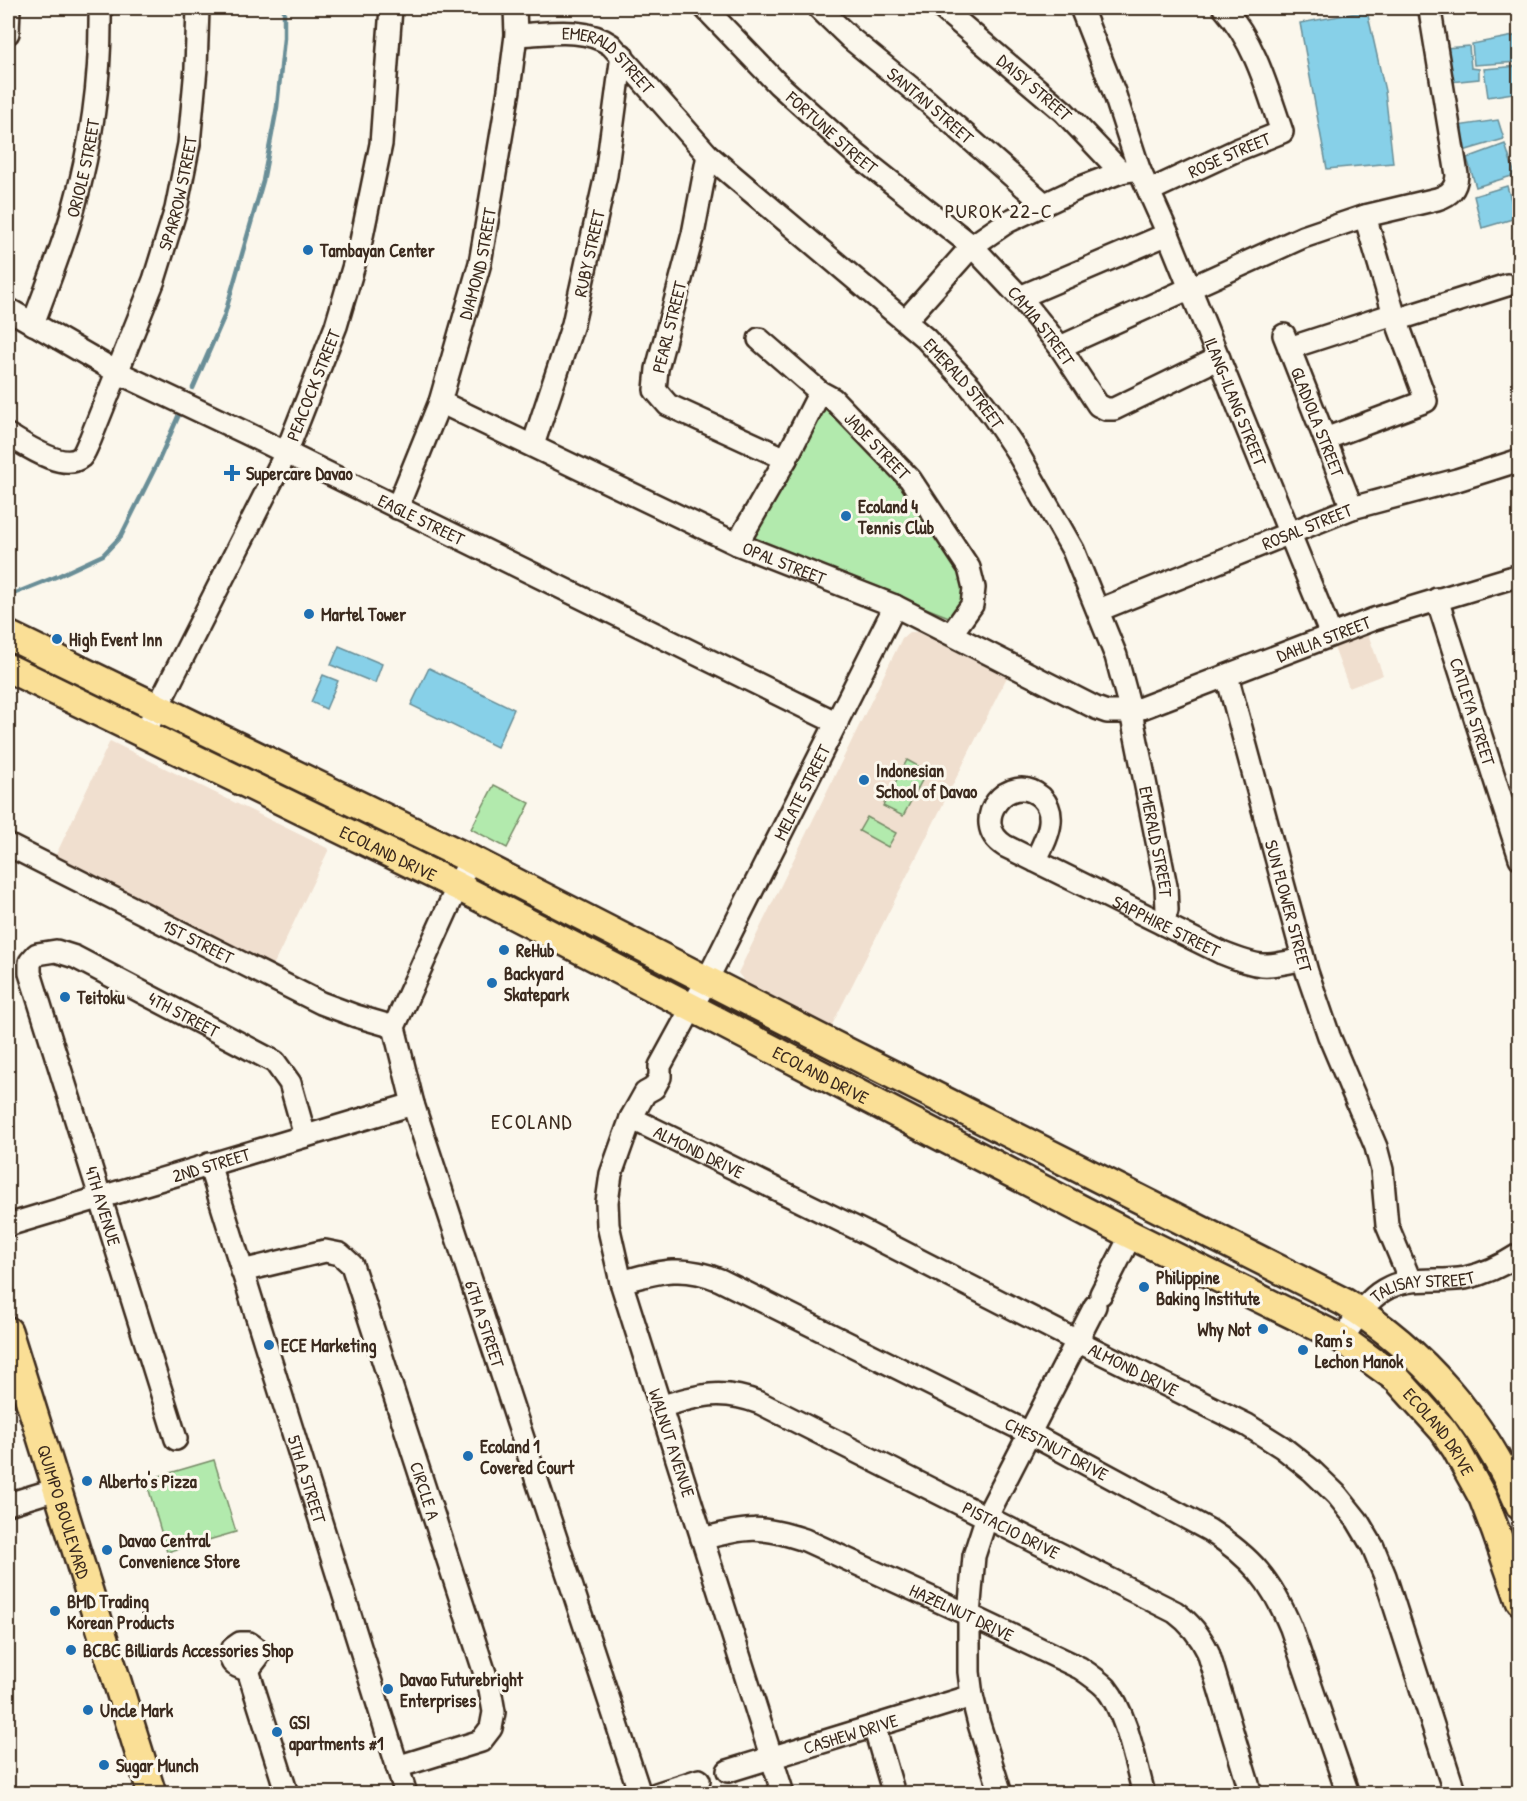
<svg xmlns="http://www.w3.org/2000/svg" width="1527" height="1801" font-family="'Patrick Hand',sans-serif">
  <rect width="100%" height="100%" fill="#fbf7ec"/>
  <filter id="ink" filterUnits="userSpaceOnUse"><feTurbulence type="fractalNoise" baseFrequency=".0167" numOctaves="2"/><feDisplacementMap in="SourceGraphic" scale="12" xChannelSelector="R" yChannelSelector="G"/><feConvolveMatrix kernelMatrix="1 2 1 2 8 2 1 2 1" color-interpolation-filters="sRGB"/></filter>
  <g filter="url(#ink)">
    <path fill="#f0dfcf" d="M1366 629 1383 675 1349 688 1332 642Z
      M909 632H917L1007 677 830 1029 745 982 738 973 902 638Z
      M110 741 329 849 272 968 53 861Z"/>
    <path fill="#b2eaad" stroke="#768a66" stroke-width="1.5" d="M828 401 877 448 964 575 968 595 954 619 752 540Z
      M907 760 927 771 903 816 883 806Z
      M494 785 530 803 507 848 471 829Z
      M867 817 896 833 888 847 859 831Z
      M214 1460 236 1532 167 1552 146 1480Z"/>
    <path fill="#87d0e8" stroke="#698e97" stroke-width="1.5" d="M1367 11 1385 91 1393 163 1327 169 1300 23Z
      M1519 35V62L1474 65 1472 44Z
      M1469 46 1471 68 1479 69V79L1450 82 1445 48Z
      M1519 66V92L1488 97 1484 69Z
      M1498 120 1504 139 1463 151 1457 126Z
      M1505 144 1515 175 1476 187 1467 158Z
      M1507 186 1516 218 1482 228 1474 196Z
      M339 646 382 664 375 683 331 665Z
      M429 668 514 709 497 747 411 705Z
      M323 675 338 681 326 709 311 702Z"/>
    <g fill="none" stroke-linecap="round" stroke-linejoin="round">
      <path stroke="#698e97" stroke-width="4.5" d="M193 388 224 317 263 181 277 107 284 38V8
        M8 596 58 576 103 555 121 536 158 462 181 410"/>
      <g stroke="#3b2a1e" stroke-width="26">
        <g id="minor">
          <path id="s1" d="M705 8 778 84 857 155 972 246 1020 297 1060 347 1098 405 1106 409H1114L1219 358"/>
          <path id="s2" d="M819 8 850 38 927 101 1043 203"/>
          <path id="s3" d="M942 8 1064 112 1121 172"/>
          <path id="s4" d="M1081 8 1114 92 1139 169 1168 234 1331 635"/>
          <path d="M8 33 9 8"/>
          <path id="s5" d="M516 35C547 34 584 26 611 45L708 155 925 338 970 386 993 416 1016 450 1073 550 1116 656 1131 712 1166 886 1167 910 1163 924"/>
          <path d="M708 155 693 234 657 369 655 390 668 405 786 459"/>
          <path id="s6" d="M1149 191 1237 150 1282 132C1267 88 1255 43 1224 8"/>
          <path d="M1020 297 1168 234"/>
          <path id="s7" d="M8 309 117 372 246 433 837 723"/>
          <path d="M906 320 972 246 1007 222 1079 188 1121 172 1139 169"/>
          <path d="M1396 320 1507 285"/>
          <path id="s8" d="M33 324C47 285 63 247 74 207 92 143 101 74 100 8"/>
          <path id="s9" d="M1284 335 1352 508"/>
          <path id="s10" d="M759 339 820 392 833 399 910 479 969 568 974 588 972 605 952 633"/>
          <path d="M1060 347 1303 237 1365 216 1437 199C1450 195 1456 189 1457 175L1430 11"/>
          <path d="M1289 348 1394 314"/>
          <path id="s11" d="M440 402 737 544 895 606 1096 708 1107 712H1131L1374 619 1520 575"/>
          <path id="s12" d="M8 435C24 444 63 472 81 457 85 453 87 445 90 440L154 280 176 209 189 144 196 68 198 8"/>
          <path d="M1325 439 1426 401 1394 314 1365 216"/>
          <path id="s13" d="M533 445 573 324 606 175 622 55"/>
          <path id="s14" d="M397 508 440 402 480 263 509 90 516 35 515 8"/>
          <path d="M737 544 786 459 820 392"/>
          <path id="s15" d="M1437 599 1520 858"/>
          <path id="s16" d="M1099 610 1352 508 1457 480 1520 460"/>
          <path id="s17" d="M1227 676 1307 972 1329 1036 1376 1147 1382 1170 1387 1225 1410 1280"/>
          <path id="s18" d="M144 734 286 453 336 326 361 241 381 144 391 8"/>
          <path id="s19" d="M8 845 321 1003 356 1016 394 1027"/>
          <path id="s20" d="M470 859 394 1027 413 1104 640 1794"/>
          <path id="s21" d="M1035 861C1041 849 1049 835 1050 822 1051 812 1048 804 1041 797 1009 769 967 822 1005 846L1222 953C1260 968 1264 968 1303 959"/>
          <path id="s22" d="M631 1118 866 1233 1077 1341 1247 1425 1282 1447 1311 1470 1337 1495 1357 1520 1373 1547 1385 1576 1455 1794"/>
          <path id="s23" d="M209 1164 406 1794"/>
          <path id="s24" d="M8 1225 413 1104"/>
          <path id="s25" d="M242 1271 325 1251 340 1254 352 1265 490 1689 494 1712 491 1728 481 1741 397 1767"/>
          <path id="s26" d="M621 1282C658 1272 682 1264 720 1280L1029 1433 1209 1530C1252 1558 1271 1580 1291 1628L1348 1794"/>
          <path d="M1101 1294 1131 1235"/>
          <path id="s27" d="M1342 1339C1354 1322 1365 1301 1384 1290 1409 1275 1437 1283 1465 1278 1484 1274 1503 1265 1520 1254"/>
          <path id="s28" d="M660 1407C699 1395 721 1388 760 1403L1175 1612C1190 1623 1200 1635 1208 1652L1251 1794"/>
          <path id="s29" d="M176 1439 30 973V962L37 954 56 951 75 957 275 1062 290 1083 305 1136"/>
          <path d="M8 1504 57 1489"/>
          <path id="s30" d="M702 1539C746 1527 761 1525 805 1540L969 1615 1080 1668C1089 1674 1098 1680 1106 1688 1127 1714 1135 1762 1144 1794"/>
          <path d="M240 1643H249L256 1648 258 1657 248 1670C235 1667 227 1663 233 1648Z"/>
          <path d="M248 1670 287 1794"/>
          <path d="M874 1726 894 1794"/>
          <path id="s31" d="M728 1771 972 1696"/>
          <path d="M656 1794 699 1780"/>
          <path id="s32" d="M783 1794 621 1282 608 1225 607 1202 611 1174 631 1118 645 1093 654 1088 660 1077V1066L707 980 895 606"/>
          <path d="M1001 1794 979 1724 972 1696 969 1672V1615L974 1556 987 1516 1095 1306"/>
        </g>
      </g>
      <g stroke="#3b2a1e" stroke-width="32">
        <g id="major">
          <path d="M8 635 470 859 818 1037 1344 1302C1422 1350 1484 1421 1520 1506"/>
          <path id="s33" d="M8 668 457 886 1131 1235 1342 1339 1397 1379 1443 1430 1456 1449 1483 1498 1496 1532 1520 1601"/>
          <path id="s34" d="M8 1331 152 1794"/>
        </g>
      </g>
      <use href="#minor" stroke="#fbf7ec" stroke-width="21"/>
      <use href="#major" stroke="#fadf96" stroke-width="27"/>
    </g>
  </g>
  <g fill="#1f6fb2" stroke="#fbf7ec" stroke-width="2">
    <circle cx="308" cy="250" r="6"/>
    <path d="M229 464h6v6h6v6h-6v6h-6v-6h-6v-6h6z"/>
    <circle cx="846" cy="516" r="6"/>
    <circle cx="309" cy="614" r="6"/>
    <circle cx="57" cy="639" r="6"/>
    <circle cx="864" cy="780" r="6"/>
    <circle cx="504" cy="950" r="6"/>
    <circle cx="492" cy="983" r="6"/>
    <circle cx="65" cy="997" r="6"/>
    <circle cx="1144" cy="1287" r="6"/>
    <circle cx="1263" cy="1329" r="6"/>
    <circle cx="269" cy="1345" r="6"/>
    <circle cx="1303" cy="1350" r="6"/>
    <circle cx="468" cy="1456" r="6"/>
    <circle cx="87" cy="1481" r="6"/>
    <circle cx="107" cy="1550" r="6"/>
    <circle cx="55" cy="1611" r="6"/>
    <circle cx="71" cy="1650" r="6"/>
    <circle cx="388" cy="1689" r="6"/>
    <circle cx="88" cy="1710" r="6"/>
    <circle cx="277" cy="1732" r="6"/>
    <circle cx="104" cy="1765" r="6"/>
  </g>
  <g text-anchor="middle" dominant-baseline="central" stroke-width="6" stroke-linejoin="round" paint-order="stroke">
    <g font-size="18" fill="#3b2a1e" stroke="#fbf7ec">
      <text stroke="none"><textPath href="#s5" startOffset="102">EMERALD STREET</textPath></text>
      <text stroke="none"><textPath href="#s3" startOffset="122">DAISY STREET</textPath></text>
      <text stroke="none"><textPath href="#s2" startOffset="148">SANTAN STREET</textPath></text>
      <text stroke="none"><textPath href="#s1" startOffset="178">FORTUNE STREET</textPath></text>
      <text stroke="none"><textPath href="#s6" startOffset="88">ROSE STREET</textPath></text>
      <text stroke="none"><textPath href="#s8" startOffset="164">ORIOLE STREET</textPath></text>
      <text stroke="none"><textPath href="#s12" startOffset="362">SPARROW STREET</textPath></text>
      <text stroke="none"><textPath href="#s13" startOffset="200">RUBY STREET</textPath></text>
      <text stroke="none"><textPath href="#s14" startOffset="258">DIAMOND STREET</textPath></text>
      <text stroke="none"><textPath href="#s1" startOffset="464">CAMIA STREET</textPath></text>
      <text transform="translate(669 327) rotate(-76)">PEARL STREET</text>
      <text stroke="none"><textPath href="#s5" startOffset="588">EMERALD STREET</textPath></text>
      <text stroke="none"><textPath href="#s18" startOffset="388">PEACOCK STREET</textPath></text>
      <text stroke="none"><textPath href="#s4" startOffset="423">ILANG-ILANG STREET</textPath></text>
      <text stroke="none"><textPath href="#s9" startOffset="93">GLADIOLA STREET</textPath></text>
      <text stroke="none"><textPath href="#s10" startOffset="160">JADE STREET</textPath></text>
      <text stroke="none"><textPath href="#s7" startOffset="464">EAGLE STREET</textPath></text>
      <text stroke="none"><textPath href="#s16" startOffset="224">ROSAL STREET</textPath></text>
      <text stroke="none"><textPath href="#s11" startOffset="380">OPAL STREET</textPath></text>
      <text stroke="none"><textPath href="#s11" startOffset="966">DAHLIA STREET</textPath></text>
      <text stroke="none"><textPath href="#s15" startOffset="118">CATLEYA STREET</textPath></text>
      <text stroke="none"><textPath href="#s32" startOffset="1077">MELATE STREET</textPath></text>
      <text stroke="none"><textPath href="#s5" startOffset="1092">EMERALD STREET</textPath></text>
      <text stroke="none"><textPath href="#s33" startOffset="423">ECOLAND DRIVE</textPath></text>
      <text stroke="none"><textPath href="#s17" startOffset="238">SUN FLOWER STREET</textPath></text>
      <text stroke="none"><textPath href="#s21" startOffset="351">SAPPHIRE STREET</textPath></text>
      <text stroke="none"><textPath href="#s19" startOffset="213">1ST STREET</textPath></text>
      <text stroke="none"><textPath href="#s29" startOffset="672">4TH STREET</textPath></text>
      <text stroke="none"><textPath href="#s33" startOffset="909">ECOLAND DRIVE</textPath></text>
      <text stroke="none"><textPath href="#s22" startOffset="76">ALMOND DRIVE</textPath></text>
      <text stroke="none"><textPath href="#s24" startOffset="212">2ND STREET</textPath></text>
      <text transform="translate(103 1206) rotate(73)">4TH AVENUE</text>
      <text stroke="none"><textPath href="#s27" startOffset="104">TALISAY STREET</textPath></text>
      <text stroke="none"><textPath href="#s20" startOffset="495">6TH A STREET</textPath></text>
      <text stroke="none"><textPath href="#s22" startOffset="562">ALMOND DRIVE</textPath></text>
      <text stroke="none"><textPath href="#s33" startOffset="1629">ECOLAND DRIVE</textPath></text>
      <text transform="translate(672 1443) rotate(72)">WALNUT AVENUE</text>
      <text stroke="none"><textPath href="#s26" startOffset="478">CHESTNUT DRIVE</textPath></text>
      <text stroke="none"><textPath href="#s23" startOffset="330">5TH A STREET</textPath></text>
      <text stroke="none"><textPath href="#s25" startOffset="354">CIRCLE A</textPath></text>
      <text stroke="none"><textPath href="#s34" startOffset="189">QUIMPO BOULEVARD</textPath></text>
      <text stroke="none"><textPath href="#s28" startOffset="384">PISTACIO DRIVE</textPath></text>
      <text stroke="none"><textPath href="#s30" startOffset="278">HAZELNUT DRIVE</textPath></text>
      <text stroke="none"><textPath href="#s31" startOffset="128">CASHEW DRIVE</textPath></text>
    </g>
    <g font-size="18" font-weight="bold" fill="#3b2a1e" stroke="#fbf7ec" text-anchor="start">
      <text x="320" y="250">Tambayan Center</text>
      <text x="246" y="473">Supercare Davao</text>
      <text x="858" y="506">Ecoland 4<tspan x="858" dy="21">Tennis Club</tspan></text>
      <text x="321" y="614">Martel Tower</text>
      <text x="69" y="639">High Event Inn</text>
      <text x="876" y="770">Indonesian<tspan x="876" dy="21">School of Davao</tspan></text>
      <text x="516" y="950">ReHub</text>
      <text x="504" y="973">Backyard<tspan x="504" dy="21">Skatepark</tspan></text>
      <text x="77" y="997">Teitoku</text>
      <text x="1156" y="1277">Philippine<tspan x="1156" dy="21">Baking Institute</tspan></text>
      <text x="1251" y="1329" text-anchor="end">Why Not</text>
      <text x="1315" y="1340">Ram's<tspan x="1315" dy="21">Lechon Manok</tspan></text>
      <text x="281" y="1345">ECE Marketing</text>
      <text x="480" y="1446">Ecoland 1<tspan x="480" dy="21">Covered Court</tspan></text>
      <text x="99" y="1481">Alberto's Pizza</text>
      <text x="119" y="1540">Davao Central<tspan x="119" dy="21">Convenience Store</tspan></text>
      <text x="67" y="1601">BMD Trading<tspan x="67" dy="21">Korean Products</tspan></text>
      <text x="83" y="1650">BCBC Billiards Accessories Shop</text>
      <text x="400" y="1679">Davao Futurebright<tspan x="400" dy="21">Enterprises</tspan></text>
      <text x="100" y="1710">Uncle Mark</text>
      <text x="289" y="1722">GSI<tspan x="289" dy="21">apartments #1</tspan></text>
      <text x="116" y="1765">Sugar Munch</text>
    </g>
    <g font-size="20" letter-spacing="1.5" fill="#3b2a1e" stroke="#fbf7ec">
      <text x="999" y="210">PUROK 22-C</text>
    </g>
    <g font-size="21" letter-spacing="1.5" fill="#3b2a1e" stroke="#fbf7ec">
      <text x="532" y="1121">ECOLAND</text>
    </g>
  </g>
  <rect width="1527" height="1801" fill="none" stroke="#fbf7ec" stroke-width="30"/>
  <rect x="15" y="15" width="1497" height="1771" fill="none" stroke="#3b2a1e" stroke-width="2" filter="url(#ink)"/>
</svg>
